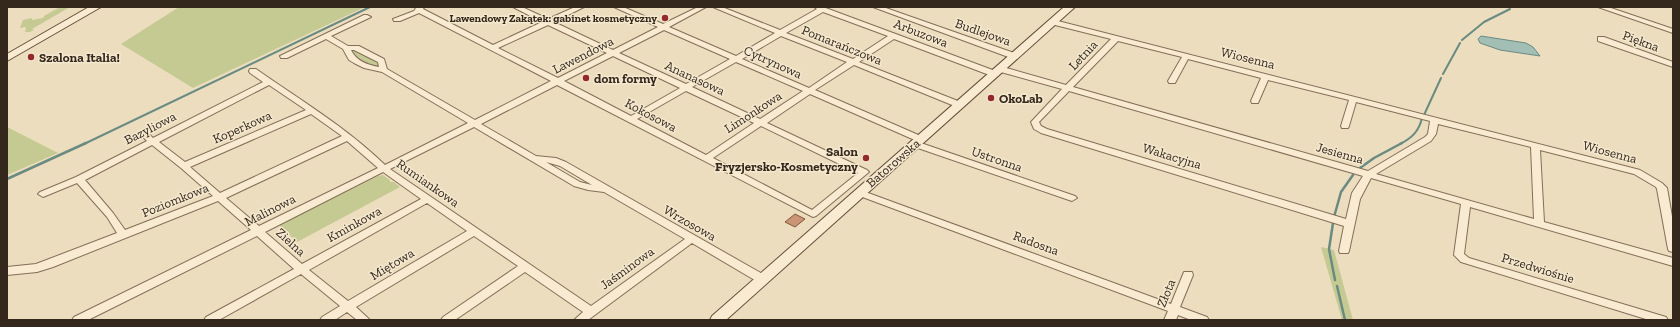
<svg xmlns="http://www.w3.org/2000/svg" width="1680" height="327" font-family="'Zilla Slab',serif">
  <rect width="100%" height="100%" fill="#ecddbe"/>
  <path fill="#c5ca93" d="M60 7H75H70L32 29 34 30 30 32H25L26 27 20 28 23 20 32 18V20L43 18 44 16Z
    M179 7H365L193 88 121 44Z
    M350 49C360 51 376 57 380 67L369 66 352 56Z
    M7 127 58 153 7 175Z
    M383 175 390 180V182H394L400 187 297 242 279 225 378 176Z
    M1321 247 1334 250 1353 320H1342Z"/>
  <path fill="#a2beb5" stroke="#6a8b82" d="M1481 36 1526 43 1533 47 1540 56 1500 50 1480 43 1478 39Z"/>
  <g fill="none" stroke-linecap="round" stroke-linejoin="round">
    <path stroke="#6a8b82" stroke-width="2" d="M1462 40 1484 22 1510 9
      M1443 74 1460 43
      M1424 115 1441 78
      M84 144 370 7
      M1400 144C1412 138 1419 131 1422 118"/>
    <path stroke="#6a8b82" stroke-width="2.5" d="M1360 168 1374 158 1402 143
      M7 179 86 143
      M1334 217 1341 192 1353 175
      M1333 223 1329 249 1335 280
      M1337 286 1345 320"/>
  </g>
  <path fill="#ca9575" stroke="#83573e" d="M795 214 805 219 795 227 785 222Z"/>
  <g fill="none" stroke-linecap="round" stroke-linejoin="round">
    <g stroke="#846e58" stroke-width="2">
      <path id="street" d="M424 7 423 9 493 45 542 22 513 7H522L548 19 575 7H584L554 22 613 50 658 27 614 7H623L663 24 698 7H706L669 27 736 56 775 33 713 7H722L780 30 817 9 814 7H823L998 72 999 74 998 76H992L894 39 859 62 963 103 964 105 963 107H957L854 65 815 90 923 137 924 139 923 141H917L810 94 767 123 867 170 869 172 816 216 813 217 557 85 481 124 536 156 556 158 566 162 766 276 767 279 766 282H758L692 243 588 320H574L583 312 525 272 455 320H441L443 317 518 266 474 236 356 307 370 320H357L347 312 335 320H320L322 317 340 306 301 274 219 320H204L206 317 294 269 257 236 88 320H72L74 317 251 230 218 201 53 267 37 272 7 275V267L36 264 117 233 107 217 77 183 43 197 38 194 40 192 76 177 147 141 143 137 144 135H150L153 138 263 82 250 73 249 71 250 69H256C300 100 346 127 385 165L468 123 382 72 364 68 354 63 349 60 343 49 326 39 287 58H281L280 56 364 15H367L371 17 331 36 348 46H359L384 59 387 69 475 120 551 81 419 13 400 21H394L393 19 414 11 416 8ZM823 12 888 36 853 59 786 33ZM548 25 607 53 558 78 498 48ZM664 30 730 59 686 84 619 53ZM781 36 847 62 809 88 742 59ZM351 50H354L378 62 379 67C368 65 356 61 351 50ZM613 56 680 88 631 116 564 81ZM736 62 803 91 760 119 692 87ZM269 85 306 110 185 162 159 142ZM686 91 754 123 706 155 637 119ZM311 114 342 136 220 193 190 167ZM761 126 858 173 812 210 713 158ZM474 127 574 186 588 190 604 192 685 239 591 306 390 169ZM347 141 378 168 259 226 226 198ZM152 145 181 168 213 196 125 230 113 213 85 180ZM546 162 560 166 592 185 580 182ZM383 172 421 199 302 264 265 232ZM427 203 467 231 348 301 309 270Z
        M873 7H883L1017 54 1018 56 1017 58H1011Z
        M1598 7H1608L1673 29V33Z
        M1051 20H1054L1640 170 1662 183 1667 188 1673 222V252L1669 251 1668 249 1657 189 1656 187 1634 174 1540 150 1544 222 1673 258V266L1470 207 1464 254 1469 258 1666 317 1668 320H1649L1461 262 1454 255 1461 204 1371 178 1360 199 1349 251 1348 253H1340L1339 251 1344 226 1041 133 1034 129 1031 122 1062 89 997 71 996 69 997 67H1003L1066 85 1111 39 1051 24ZM1118 41 1182 57 1168 81 1169 83H1175L1188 59 1261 78 1251 101 1252 103H1258L1268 80 1349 100 1341 126 1342 128H1348L1349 126 1356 102 1430 121 1428 134 1425 137 1368 171 1073 87ZM1069 91 1363 176 1352 193 1346 219 1047 129 1041 126 1039 122ZM1438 124 1531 147 1534 219 1376 174 1431 141 1436 134Z
        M1598 37H1604L1673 62V67L1598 41Z
        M915 141 1075 196 1077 198 1072 201 1069 200 912 146 911 144 912 142Z
        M860 190 1171 304 1184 272H1192L1193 275 1180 307 1207 317 1209 320H1191L1178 315 1176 320H1164L1168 311 857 195 855 193Z"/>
    </g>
    <g stroke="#664f3b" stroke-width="2">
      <path id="secondary" d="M89 7H101L7 61V54Z
        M1064 7H1075L726 320H710L712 316Z"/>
    </g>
    <use href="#street" fill="#f8ebd1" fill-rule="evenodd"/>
    <use href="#secondary" fill="#f8ebd1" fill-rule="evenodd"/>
  </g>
  <g fill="#92292d" stroke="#f4e8ce" stroke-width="1.5">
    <circle cx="665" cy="18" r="4"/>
    <circle cx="31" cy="57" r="4"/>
    <circle cx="586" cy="78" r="4"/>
    <circle cx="991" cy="98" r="4"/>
    <circle cx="866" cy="158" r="4"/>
  </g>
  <g text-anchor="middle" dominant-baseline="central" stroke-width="3" stroke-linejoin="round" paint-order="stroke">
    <g font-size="11" font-weight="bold" fill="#34271c" stroke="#f4e8ce" text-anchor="end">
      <text x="657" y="18">Lawendowy Zakątek: gabinet kosmetyczny</text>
    </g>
    <g font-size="13" fill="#34271c" stroke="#f4e8ce">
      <text transform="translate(983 32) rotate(19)">Budlejowa</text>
      <text transform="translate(921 33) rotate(21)">Arbuzowa</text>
      <text transform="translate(1641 41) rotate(20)">Piękna</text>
      <text transform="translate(842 45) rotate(22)">Pomarańczowa</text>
      <text transform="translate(583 55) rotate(-27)">Lawendowa</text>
      <text transform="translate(1083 55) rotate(-47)">Letnia</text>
      <text transform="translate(1248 58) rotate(14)">Wiosenna</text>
      <text transform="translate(773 62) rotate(24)">Cytrynowa</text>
      <text transform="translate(695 78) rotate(25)">Ananasowa</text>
      <text transform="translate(753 112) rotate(-33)">Limonkowa</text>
      <text transform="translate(651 115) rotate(28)">Kokosowa</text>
      <text transform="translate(242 127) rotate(-24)">Koperkowa</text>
      <text transform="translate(150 128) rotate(-27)">Bazyliowa</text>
      <text transform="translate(1610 152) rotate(15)">Wiosenna</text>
      <text transform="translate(1340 153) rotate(16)">Jesienna</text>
      <text transform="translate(1172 156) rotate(17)">Wakacyjna</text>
      <text transform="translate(997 159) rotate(19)">Ustronna</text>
      <text transform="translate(893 163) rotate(-41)">Batorowska</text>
      <text transform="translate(428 183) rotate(35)">Rumiankowa</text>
      <text transform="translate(175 200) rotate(-22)">Poziomkowa</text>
      <text transform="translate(270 210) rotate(-27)">Malinowa</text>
      <text transform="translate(690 223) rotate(30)">Wrzosowa</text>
      <text transform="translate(354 224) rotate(-29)">Kminkowa</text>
      <text transform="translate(291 242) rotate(42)">Zielna</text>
      <text transform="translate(1036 243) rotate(20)">Radosna</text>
      <text transform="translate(392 264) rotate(-31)">Miętowa</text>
      <text transform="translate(627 268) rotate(-36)">Jaśminowa</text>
      <text transform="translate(1538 268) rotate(17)">Przedwiośnie</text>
      <text transform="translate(1166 293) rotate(-68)">Złota</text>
    </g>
    <g font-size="13" font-weight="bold" fill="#34271c" stroke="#f4e8ce" text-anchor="start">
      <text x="39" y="57">Szalona Italia!</text>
      <text x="594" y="78">dom formy</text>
      <text x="999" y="98">OkoLab</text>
      <text x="858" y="151" text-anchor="end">Salon<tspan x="858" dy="15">Fryzjersko-Kosmetyczny</tspan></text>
    </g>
  </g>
  <rect width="1680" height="327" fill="none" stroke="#34271c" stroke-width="16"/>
</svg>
